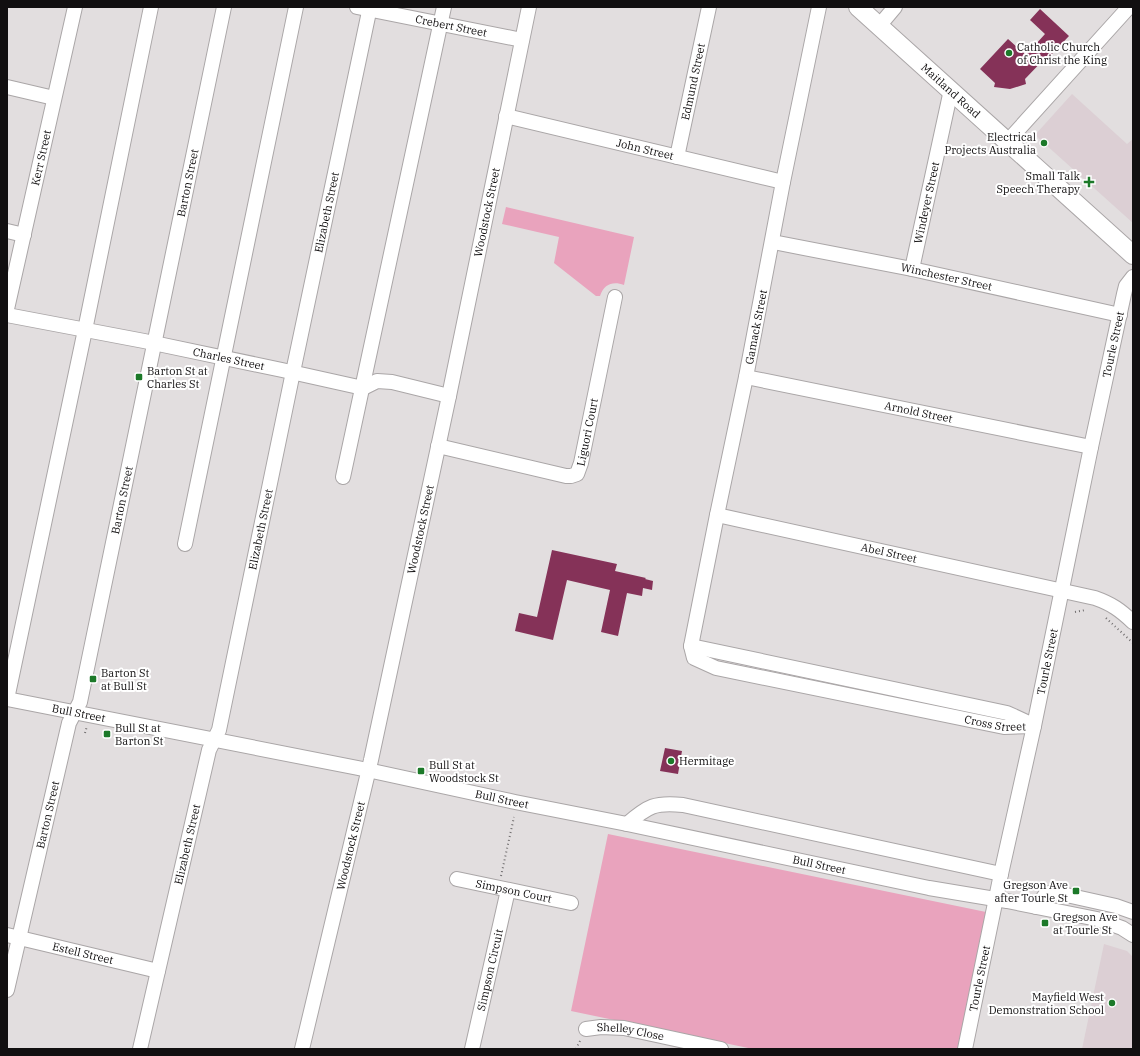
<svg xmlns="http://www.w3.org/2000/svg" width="1140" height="1056" font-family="'IBM Plex Serif',serif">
  <rect width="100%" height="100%" fill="#e2dedf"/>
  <path fill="#dccfd4" d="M1072 94 1127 144 1133 139V223L1035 135Z
    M1104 944 1127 951 1133 957V1049H1082Z"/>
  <path fill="#e9a3bd" d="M506 207 634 237 624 285C613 281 604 284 600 296H596L554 263 559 237 502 224Z
    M608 834 986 912 958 1049H753L571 1011Z"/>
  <path fill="#853258" d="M1040 9 1069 36 1050 56 1048 55 1025 79 1026 84 1010 89 994 87 995 83 980 69 1008 39 1026 55 1045 34 1030 20Z
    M552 550 617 564 615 571 646 578 645 579 653 581 652 590 643 588 642 596 627 593 618 636 601 632 610 590 567 580 553 640 515 631 519 613 537 617Z
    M665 748 682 751 678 774 660 771Z"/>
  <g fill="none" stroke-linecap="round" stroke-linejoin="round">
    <g stroke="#aaa6a7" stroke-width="16">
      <g id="minor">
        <path id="s1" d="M357 7 522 40"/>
        <path id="s2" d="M819 7 783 182 746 377 717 515 691 646 694 658 716 668 1004 727 1034 726"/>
        <path d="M879 26 895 7"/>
        <path d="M7 87 54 98"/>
        <path id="s3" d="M506 116 783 182"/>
        <path d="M1007 142 1129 7"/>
        <path id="s4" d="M677 157 709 7"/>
        <path d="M7 231 24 235"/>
        <path id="s5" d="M773 242 912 269 1120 315"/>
        <path id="s6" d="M912 269 951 90"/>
        <path id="s7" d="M7 309 75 7"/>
        <path id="s8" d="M7 315 144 341 282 370 363 388 377 381 392 382 449 396"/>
        <path id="s9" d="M746 377 1091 447"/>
        <path id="s10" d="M438 446 566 476H571L577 474 581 463 615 297"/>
        <path d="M343 477 444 7"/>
        <path id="s11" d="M717 515 1095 598C1112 604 1120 610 1133 622"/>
        <path d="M185 544 296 7"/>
        <path d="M691 646 1007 713 1031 724"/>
        <path id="s12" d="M7 699 358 768 515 802 627 824 929 888 1007 901 1097 919 1122 928 1133 935"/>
        <path d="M7 699 85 330 151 7"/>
        <path d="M627 824C648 806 655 802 683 805L1001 874"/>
        <path id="s13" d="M457 879 571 903"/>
        <path d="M1036 907 1046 894 1053 892 1116 906 1133 912"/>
        <path id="s14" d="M7 935 158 971"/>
        <path id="s15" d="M7 990 69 723 80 702 224 7"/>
        <path id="s16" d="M586 1029 601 1027 624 1028 721 1049"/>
        <path id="s17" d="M140 1049 209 750 219 730 293 372 370 7"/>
        <path id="s18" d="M302 1049 371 760 449 396 529 7"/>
        <path id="s19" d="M472 1049 508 890"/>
        <path id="s20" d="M965 1049 1001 874 1034 726 1091 447 1124 294 1126 286 1133 277"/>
      </g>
    </g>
    <g stroke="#aaa6a7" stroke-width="20">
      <g id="major">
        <path id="s21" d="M858 7 1133 255"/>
      </g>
    </g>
    <path stroke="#726f70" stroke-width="2" stroke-dasharray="1 3" stroke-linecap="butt" d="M1075 612 1086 610
      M1106 618 1133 643
      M85 733 87 726
      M501 876 514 817
      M576 1049 581 1039"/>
    <use href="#minor" stroke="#fff" stroke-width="14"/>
    <use href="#major" stroke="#fff" stroke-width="18"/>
  </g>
  <g fill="#1c7929" stroke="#fff" stroke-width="1.5">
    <circle cx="1009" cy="53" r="4"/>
    <circle cx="1044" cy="143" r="4"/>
    <path d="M1087 176h4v4h4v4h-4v4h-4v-4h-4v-4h4z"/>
    <rect x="135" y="373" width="8" height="8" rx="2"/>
    <rect x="89" y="675" width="8" height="8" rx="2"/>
    <rect x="103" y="730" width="8" height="8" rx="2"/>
    <circle cx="671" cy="761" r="4"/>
    <rect x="417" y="767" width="8" height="8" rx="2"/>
    <rect x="1072" y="887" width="8" height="8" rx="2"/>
    <rect x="1041" y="919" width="8" height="8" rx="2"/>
    <circle cx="1112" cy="1003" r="4"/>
  </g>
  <g text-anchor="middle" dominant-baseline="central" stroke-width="4" stroke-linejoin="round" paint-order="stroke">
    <g font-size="11" fill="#110f10" stroke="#fff">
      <text stroke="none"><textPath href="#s1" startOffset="96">Crebert Street</textPath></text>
      <text stroke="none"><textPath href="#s4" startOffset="77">Edmund Street</textPath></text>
      <text stroke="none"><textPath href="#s21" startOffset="125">Maitland Road</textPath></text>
      <text stroke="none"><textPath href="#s3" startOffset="143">John Street</textPath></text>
      <text stroke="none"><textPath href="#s7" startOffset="155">Kerr Street</textPath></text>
      <text stroke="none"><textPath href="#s15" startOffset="828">Barton Street</textPath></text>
      <text stroke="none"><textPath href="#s6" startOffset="68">Windeyer Street</textPath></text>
      <text stroke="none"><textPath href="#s17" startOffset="858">Elizabeth Street</textPath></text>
      <text stroke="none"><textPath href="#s18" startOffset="857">Woodstock Street</textPath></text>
      <text stroke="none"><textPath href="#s5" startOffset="177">Winchester Street</textPath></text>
      <text transform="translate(756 327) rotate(-79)">Gamack Street</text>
      <text stroke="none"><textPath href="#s20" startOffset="720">Tourle Street</textPath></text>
      <text stroke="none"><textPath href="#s8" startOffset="226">Charles Street</textPath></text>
      <text stroke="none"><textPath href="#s9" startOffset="176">Arnold Street</textPath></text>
      <text stroke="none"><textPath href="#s10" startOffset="186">Liguori Court</textPath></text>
      <text stroke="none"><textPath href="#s15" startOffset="504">Barton Street</textPath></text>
      <text stroke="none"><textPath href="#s18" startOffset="533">Woodstock Street</textPath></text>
      <text stroke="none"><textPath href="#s17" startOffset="534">Elizabeth Street</textPath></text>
      <text stroke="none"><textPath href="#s11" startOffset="176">Abel Street</textPath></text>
      <text stroke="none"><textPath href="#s20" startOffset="396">Tourle Street</textPath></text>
      <text stroke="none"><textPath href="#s12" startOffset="73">Bull Street</textPath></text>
      <text stroke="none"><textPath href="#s2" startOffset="973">Cross Street</textPath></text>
      <text stroke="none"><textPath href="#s12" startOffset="505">Bull Street</textPath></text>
      <text stroke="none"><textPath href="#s15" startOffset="180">Barton Street</textPath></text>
      <text stroke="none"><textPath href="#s17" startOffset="210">Elizabeth Street</textPath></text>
      <text stroke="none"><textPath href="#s18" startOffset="209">Woodstock Street</textPath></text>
      <text stroke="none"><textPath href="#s12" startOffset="829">Bull Street</textPath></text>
      <text stroke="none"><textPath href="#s13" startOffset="58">Simpson Court</textPath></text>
      <text stroke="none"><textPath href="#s14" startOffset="78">Estell Street</textPath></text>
      <text stroke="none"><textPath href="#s19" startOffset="81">Simpson Circuit</textPath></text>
      <text stroke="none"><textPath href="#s20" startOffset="72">Tourle Street</textPath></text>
      <text stroke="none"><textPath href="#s16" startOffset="45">Shelley Close</textPath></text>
    </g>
    <g font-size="11" fill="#110f10" stroke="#fff" text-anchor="start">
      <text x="1017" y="47">Catholic Church<tspan x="1017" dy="13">of Christ the King</tspan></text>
      <text x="1036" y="137" text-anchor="end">Electrical<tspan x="1036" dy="13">Projects Australia</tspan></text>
      <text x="1080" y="176" text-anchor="end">Small Talk<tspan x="1080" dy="13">Speech Therapy</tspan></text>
      <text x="147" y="371">Barton St at<tspan x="147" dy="13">Charles St</tspan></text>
      <text x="101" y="673">Barton St<tspan x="101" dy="13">at Bull St</tspan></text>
      <text x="115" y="728">Bull St at<tspan x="115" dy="13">Barton St</tspan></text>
      <text x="679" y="761">Hermitage</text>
      <text x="429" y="765">Bull St at<tspan x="429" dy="13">Woodstock St</tspan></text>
      <text x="1068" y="885" text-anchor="end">Gregson Ave<tspan x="1068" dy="13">after Tourle St</tspan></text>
      <text x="1053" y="917">Gregson Ave<tspan x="1053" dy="13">at Tourle St</tspan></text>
      <text x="1104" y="997" text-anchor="end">Mayfield West<tspan x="1104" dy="13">Demonstration School</tspan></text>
    </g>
  </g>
  <rect width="1140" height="1056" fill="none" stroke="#110f10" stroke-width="16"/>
</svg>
